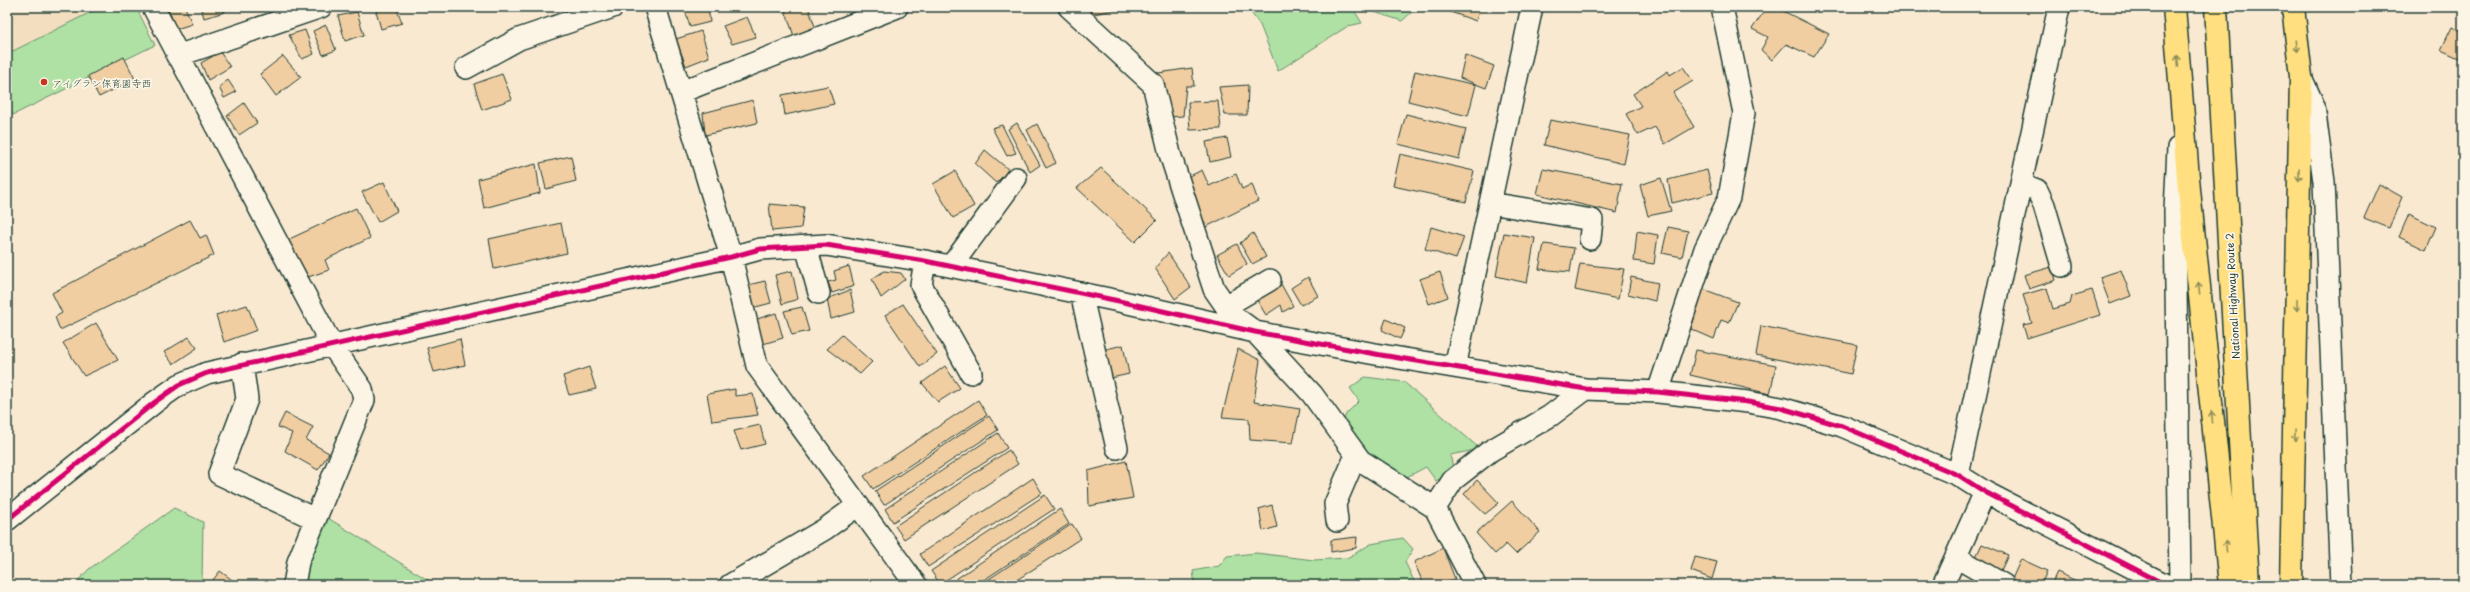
<svg xmlns="http://www.w3.org/2000/svg" width="2470" height="592" font-family="'Playpen Sans','Klee One',sans-serif">
  <rect width="100%" height="100%" fill="#f9e9d1"/>
  <filter id="ink" filterUnits="userSpaceOnUse"><feTurbulence type="fractalNoise" baseFrequency=".025" numOctaves="2"/><feDisplacementMap in="SourceGraphic" scale="8" xChannelSelector="R" yChannelSelector="G"/><feConvolveMatrix kernelMatrix="1 2 1 2 8 2 1 2 1" color-interpolation-filters="sRGB"/></filter>
  <g filter="url(#ink)">
    <path fill="#f3dec0" d="M7 7H136L155 45 7 118Z"/>
    <path fill="#aee1a3" stroke="#668f6c" d="M101 7H136L155 45 13 115 7 103V54Z
      M1247 7H1352L1362 23 1348 26 1278 71 1260 25Z
      M1359 7H1417L1402 21Z
      M1365 377 1404 382 1480 449 1450 455 1454 471 1436 481 1426 467 1401 480 1363 459 1341 429 1346 414 1359 401 1350 388Z
      M174 508 203 522 202 585H74L89 569Z
      M328 518 436 585H297Z
      M1403 538 1413 549 1405 562 1416 585H1195L1193 571 1219 566 1227 556 1256 553 1314 560 1347 558 1371 544Z"/>
    <path fill="#f1cea2" stroke="#1f3d34" d="M185 7 192 24 176 29 168 8Z
      M201 7H224L225 12 204 18Z
      M375 7H396L402 23 381 29Z
      M684 7H708L710 22 690 27Z
      M784 7H808L817 32 795 39Z
      M1079 7H1128L1089 15Z
      M1436 7H1480L1476 21Z
      M1767 7H1775L1829 34 1814 57 1786 44 1772 60 1761 50 1768 37 1752 29Z
      M357 12 364 35 345 41 338 16Z
      M747 17 756 37 732 44 723 26Z
      M326 25 336 50 323 55 313 31Z
      M2452 27 2463 32V60L2441 50Z
      M305 30 314 54 302 59 289 35Z
      M701 31 709 57 686 66 676 39Z
      M220 52 230 67 208 80 201 63Z
      M1465 55 1494 66 1486 88 1460 78Z
      M283 56 301 77 276 96 260 74Z
      M124 57 135 79 99 97 88 76Z
      M1683 67 1693 81 1673 93 1694 127 1665 144 1655 127 1638 135 1626 114 1641 106 1633 94 1668 71 1670 75Z
      M1192 68 1194 86H1186L1183 116 1167 117 1158 73Z
      M1415 71 1476 85 1468 116 1408 101Z
      M502 74 512 99 482 110 474 84Z
      M228 80 236 92 224 98 219 87Z
      M1248 85 1247 115H1225L1219 87Z
      M828 86 834 104 785 115 782 95Z
      M753 100 757 123 705 135 703 113Z
      M1218 101 1221 129 1190 130 1188 102Z
      M244 103 257 123 239 135 227 116Z
      M1406 114 1466 129 1459 159 1398 144Z
      M1550 120 1630 135 1624 164 1544 145Z
      M1017 123 1040 165 1030 172 1008 129Z
      M1037 124 1056 163 1046 168 1027 130Z
      M1002 125 1016 153 1007 156 992 128Z
      M1227 138 1231 157 1210 162 1206 142Z
      M985 150 1009 170 996 183 975 164Z
      M1400 154 1474 171 1466 202 1393 186Z
      M571 156 576 181 546 189 540 163Z
      M536 164 540 193 484 208 478 179Z
      M1101 168 1157 220 1135 242 1077 188Z
      M1543 169 1622 184 1617 213 1537 194Z
      M1202 170 1209 186 1236 174 1242 189 1252 184 1258 201 1204 228 1182 180Z
      M1707 170 1713 193 1672 203 1668 180Z
      M955 171 974 206 953 218 933 184Z
      M1661 178 1671 211 1648 216 1640 185Z
      M384 182 397 211 378 222 362 192Z
      M2379 184 2402 197 2389 228 2364 218Z
      M769 204 804 207 801 228 772 231Z
      M356 208 370 238 325 260 329 270 302 279 283 242Z
      M2409 214 2436 227 2426 250 2399 237Z
      M190 220 200 238 206 235 214 255 60 330 55 317 62 313 52 293Z
      M561 223 567 253 494 269 489 239Z
      M1431 227 1464 237 1456 259 1425 249Z
      M1668 227 1688 231 1682 257 1662 253Z
      M1637 231 1658 235 1654 264 1634 261Z
      M1253 233 1266 257 1252 264 1240 243Z
      M1504 233 1535 238 1527 283 1496 276Z
      M1237 244 1247 264 1229 275 1217 255Z
      M1544 244 1574 248 1570 272 1539 269Z
      M1168 253 1191 287 1175 299 1155 268Z
      M1580 264 1624 269 1618 299 1575 290Z
      M849 266 854 286 832 293 828 282 836 280 834 271Z
      M2052 267 2056 280 2029 289 2024 275Z
      M2121 270 2131 296 2110 304 2100 277Z
      M792 271 798 299 782 304 775 275Z
      M884 271 901 273 905 279 881 298 872 279Z
      M1440 272 1448 297 1429 304 1420 279Z
      M1308 277 1318 296 1301 305 1291 288Z
      M1631 277 1658 283 1655 301 1628 294Z
      M765 281 771 303 752 308 748 285Z
      M1281 284 1293 306 1283 312 1281 305 1266 315 1255 297Z
      M2047 288 2053 309 2070 304 2072 296 2092 290 2100 315 2027 338 2023 325 2032 323 2023 295Z
      M1703 289 1738 302 1729 323 1721 320 1714 339 1691 329Z
      M850 290 855 312 831 319 827 299Z
      M903 304 937 354 920 367 885 315Z
      M247 305 257 330 224 342 216 315Z
      M802 307 809 331 792 335 784 311Z
      M776 313 783 338 763 344 757 319Z
      M1386 319 1405 328 1400 339 1382 330Z
      M96 323 118 360 84 376 63 343Z
      M1761 326 1857 345 1851 374 1756 355Z
      M842 335 872 362 860 374 827 349Z
      M189 337 197 348 173 364 164 352Z
      M460 339 465 365 434 372 427 348Z
      M1123 345 1129 374 1107 379 1098 351Z
      M1238 349 1260 360 1254 402 1300 409 1293 443 1250 440 1249 419 1222 417Z
      M1696 350 1776 365 1770 394 1690 375Z
      M945 366 960 388 938 402 922 383Z
      M589 367 596 389 569 395 563 376Z
      M735 389V396L753 394 758 415 712 421 707 394Z
      M978 400 987 415 873 489 864 476Z
      M285 413 313 427 306 440 329 453 318 470 285 451 292 433 278 427Z
      M989 416 998 430 884 505 875 491Z
      M760 425 765 444 741 450 734 431Z
      M998 433 1007 448 893 522 885 509Z
      M1009 450 1018 464 904 539 895 526Z
      M1126 461 1133 498 1089 506 1088 471Z
      M1033 478 1042 493 928 567 920 554Z
      M1477 480 1499 503 1485 514 1464 494Z
      M1045 495 1054 509 940 584 931 571Z
      M1512 501 1540 532 1516 554 1506 544 1495 554 1476 533Z
      M1272 505 1277 527 1263 531 1259 509Z
      M1060 509 1069 524 976 585H947Z
      M1072 524 1081 538 1009 585H980Z
      M1357 537 1356 548 1331 552V540Z
      M1982 544 2008 555 1999 575 1973 563Z
      M1443 548 1455 579 1443 585H1424L1414 562Z
      M1695 557 1717 562 1712 579 1691 571Z
      M2021 559 2047 571 2041 585H2026L2012 579Z
      M220 571 239 585H209Z
      M2057 572 2083 584 2082 585H2051Z"/>
    <g fill="none" stroke-linecap="round" stroke-linejoin="round">
      <g stroke="#1f3d34" stroke-width="24">
        <path id="minor" d="M153 7 331 344 362 389 364 400 298 562 294 585
          M655 7 731 257 757 366 916 585
          M1069 7 1153 84 1170 154 1214 289 1232 315 1255 332 1312 394 1360 460 1435 508 1475 585
          M177 56 321 7
          M466 68 519 39 613 7
          M2301 77 2314 106 2324 182 2341 585
          M681 92 897 7
          M2178 148 2175 211 2180 585
          M2021 184 2037 190 2044 205 2062 266
          M1490 203 1592 220 1590 239
          M806 246 819 293
          M925 261 921 285 971 373
          M951 266 1016 178
          M1081 293 1117 448
          M1226 306 1270 280
          M242 364 247 399 219 474 315 519
          M1455 367 1532 7
          M1658 392 1705 249 1729 198 1744 113 1722 7
          M1958 475 2059 7
          M1435 508 1453 480 1490 451 1550 416 1586 389
          M7 520 155 402 179 385 207 373 731 257 760 249 826 245 925 261 1119 301 1255 332 1381 355 1586 389 1658 392 1748 402 1781 408 1842 426 1958 475 1985 492 2166 585
          M1337 521 1335 504 1356 455
          M1956 557 2004 585
          M730 585 825 529 857 506
          M1943 585 1985 492"/>
      </g>
      <g stroke="#1f3d34" stroke-width="25">
        <path id="highway" d="M2174 7 2189 190 2230 585
          M2216 7 2248 585
          M2291 585 2301 77 2293 7"/>
      </g>
      <use href="#minor" stroke="#fcf5e5" stroke-width="21"/>
      <use href="#highway" stroke="#ffdf80" stroke-width="22"/>
      <g stroke="#fcf5e5" stroke-width="8">
        <path id="cycleway" d="M7 520 155 402 179 385 207 373 731 257 760 249 826 245 925 261 1119 301 1255 332 1381 355 1586 389 1658 392 1748 402 1781 408 1842 426 1958 475 1985 492 2166 585"/>
      </g>
      <use href="#cycleway" stroke="#d6006c" stroke-width="5"/>
    </g>
    <defs><path id="oneway-shaft" d="M-6 0H5M1.5-3L5.5 0L1.5 3" fill="none" stroke-width="1.6" stroke-linecap="round" stroke-linejoin="round"/></defs>
    <g stroke="#8f8e5a">
      <use href="#oneway-shaft" transform="translate(2297 46) rotate(83)"/>
      <use href="#oneway-shaft" transform="translate(2178 61) rotate(-95)"/>
      <use href="#oneway-shaft" transform="translate(2299 175) rotate(91)"/>
      <use href="#oneway-shaft" transform="translate(2199 288) rotate(-96)"/>
      <use href="#oneway-shaft" transform="translate(2297 305) rotate(91)"/>
      <use href="#oneway-shaft" transform="translate(2212 417) rotate(-96)"/>
      <use href="#oneway-shaft" transform="translate(2295 435) rotate(91)"/>
      <use href="#oneway-shaft" transform="translate(2226 546) rotate(-96)"/>
    </g>
  </g>
  <circle fill="#c8321e" stroke="#fcf5e5" stroke-width="1.5" cx="44" cy="82" r="4"/>
  <g text-anchor="middle" dominant-baseline="central" stroke-width="3.5" stroke-linejoin="round" paint-order="stroke">
    <g font-size="10" fill="#1f3d34" stroke="#fcf5e5" text-anchor="start">
      <text x="52" y="82">アイグラン保育園寺西</text>
    </g>
    <g font-size="10" fill="#1f3d34" stroke="#fcf5e5">
      <text transform="translate(2232 296) rotate(-93)">National Highway Route 2</text>
    </g>
  </g>
  <rect width="2470" height="592" fill="none" stroke="#fcf5e5" stroke-width="24"/>
  <rect x="12" y="12" width="2446" height="568" fill="none" stroke="#1f3d34" stroke-width="1.5" filter="url(#ink)"/>
</svg>
